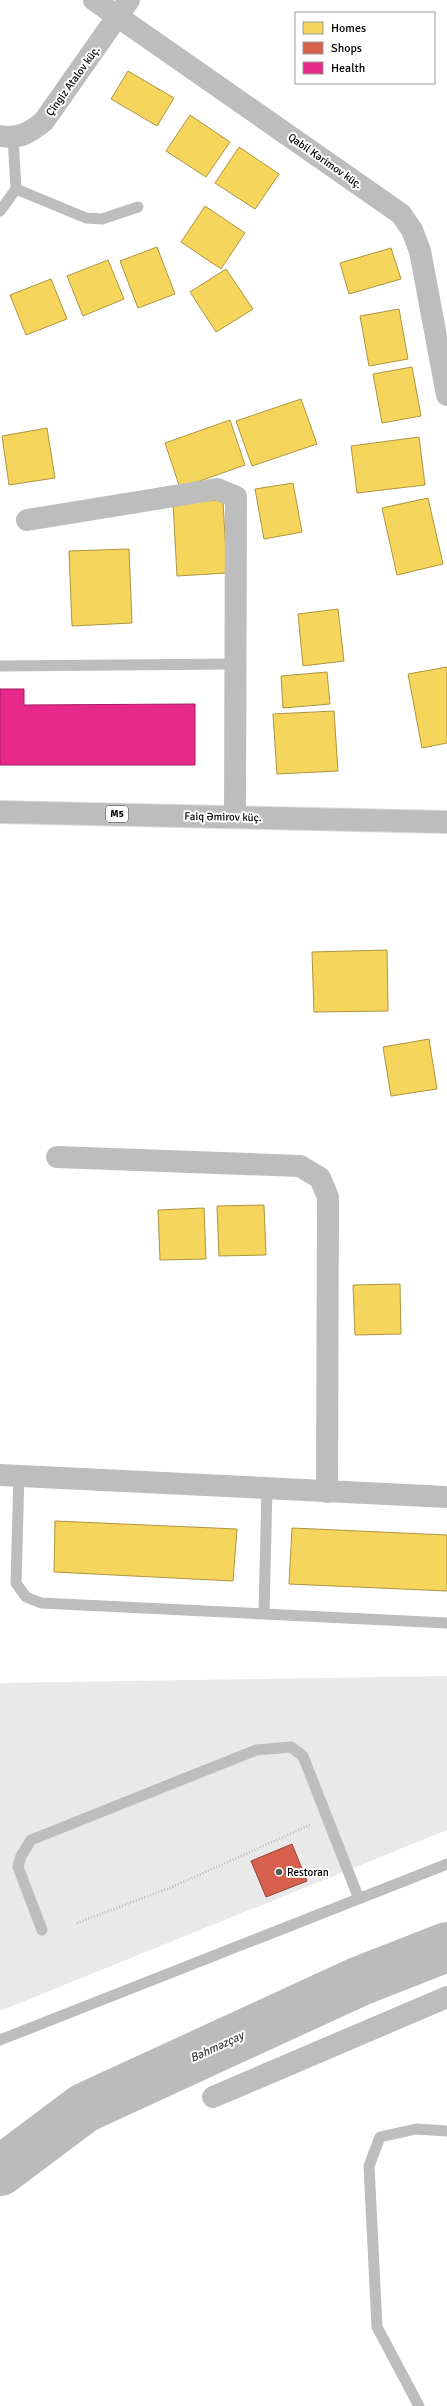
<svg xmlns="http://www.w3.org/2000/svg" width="447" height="2406" font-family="Signika,sans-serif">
  <rect width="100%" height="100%" fill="#fff"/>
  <path fill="#e9e9e9" d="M447 1676V1830L0 2011V1683Z"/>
  <path fill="#f6d55c" stroke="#ac9540" d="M128 71 174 98 157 126 111 99Z
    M190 115 230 142 206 177 166 151Z
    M239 147 279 174 255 209 215 183Z
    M205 206 245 233 221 269 181 242Z
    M157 247 175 294 138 308 120 261Z
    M391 248 401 279 349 294 340 263Z
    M108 260 124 299 83 316 67 276Z
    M226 269 253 309 216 332 190 292Z
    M51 279 67 319 26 335 10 295Z
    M399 309 408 359 369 366 360 316Z
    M412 367 421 416 382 423 373 374Z
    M301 399 317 444 252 466 236 421Z
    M230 420 245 465 180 488 165 443Z
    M47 428 55 478 9 485 2 436Z
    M419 437 425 485 357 493 351 446Z
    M293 483 302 532 264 539 255 489Z
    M428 498 443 564 397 575 382 508Z
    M223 500 227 573 177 576 173 503Z
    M129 549 132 623 72 626 69 551Z
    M338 609 344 661 303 666 298 614Z
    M447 667V743L422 748 408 674Z
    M327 672 330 704 283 708 281 676Z
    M334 711 338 771 277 774 273 714Z
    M387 950 388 1011 314 1012 312 952Z
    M429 1039 437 1089 391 1096 383 1047Z
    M264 1205 266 1255 219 1256 217 1206Z
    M204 1208 206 1259 160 1260 158 1210Z
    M400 1284 401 1334 355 1335 353 1285Z
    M55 1521 237 1529 233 1581 54 1572Z
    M292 1528 447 1535V1591L289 1584Z"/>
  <path fill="#d6604d" stroke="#964336" d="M292 1844 307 1881 266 1897 251 1861Z"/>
  <path fill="#e7298a" stroke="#a21d61" d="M0 689H24V705L195 704V765H0Z"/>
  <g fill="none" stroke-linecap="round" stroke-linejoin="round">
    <path stroke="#bbb" stroke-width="50" d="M0 2171 84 2108 360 1981 447 1947"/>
    <g stroke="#dbdbdb" stroke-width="24">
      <path id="highway" d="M0 812 447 822"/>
    </g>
    <path stroke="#b8b8b8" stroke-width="2.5" stroke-dasharray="1 2" stroke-linecap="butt" d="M77 1923 172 1887 310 1825"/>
    <path stroke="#bdbdbd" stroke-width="11" d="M16 189 86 218 102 219 138 207
      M0 211 16 189 13 137
      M0 666 235 664
      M19 1475 16 1583 26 1597 41 1603 447 1623
      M264 1614 267 1488
      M42 1930 18 1867 21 1856 31 1840 256 1750 291 1747 303 1756 359 1899
      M0 2040 447 1864
      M419 2406 377 2327 369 2166 380 2137 416 2129 447 2131"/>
    <path stroke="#bdbdbd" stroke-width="22" d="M94 0 401 214 412 230 420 251 447 395
      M0 136C19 139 30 133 44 121L129 0
      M27 520 217 489 236 497 235 817
      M57 1157 300 1166 320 1178 328 1197 327 1492
      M0 1475 447 1497
      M213 2097 447 1997"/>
    <use href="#highway" stroke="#bdbdbd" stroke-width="22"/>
  </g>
  <circle fill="#595959" stroke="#fff" stroke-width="1.5" cx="279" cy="1872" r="4"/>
  <g text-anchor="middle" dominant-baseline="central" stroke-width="4" stroke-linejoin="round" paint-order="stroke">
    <rect fill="#fff" stroke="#4c4c4c" stroke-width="1" x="106" y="806" width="22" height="16" rx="3"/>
    <g font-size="10" font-weight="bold" fill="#000">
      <text x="117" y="814">M5</text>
    </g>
    <g font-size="11" fill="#000" stroke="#fff">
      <text transform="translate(73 81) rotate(-54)">Çingiz Atalov küç.</text>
      <text transform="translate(325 161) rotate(35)">Qabil Kərimov küç.</text>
      <text transform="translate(223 817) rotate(1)">Faiq Əmirov küç.</text>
    </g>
    <g font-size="11" fill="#000" stroke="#fff" text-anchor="start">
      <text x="287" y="1872">Restoran</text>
    </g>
    <g font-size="12" font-style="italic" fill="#3f3f3f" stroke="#fff">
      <text transform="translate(217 2047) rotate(-25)">Bəhməzçay</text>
    </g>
  </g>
  <rect x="295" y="12" width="140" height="72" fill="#ffffff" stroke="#999999"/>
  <rect x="303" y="22" width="20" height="12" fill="#f6d55c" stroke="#999999"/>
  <text x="331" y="32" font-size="12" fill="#000000">Homes</text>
  <rect x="303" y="42" width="20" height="12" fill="#d6604d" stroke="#999999"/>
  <text x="331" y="52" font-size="12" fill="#000000">Shops</text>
  <rect x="303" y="62" width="20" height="12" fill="#e7298a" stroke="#999999"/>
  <text x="331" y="72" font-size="12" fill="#000000">Health</text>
</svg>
